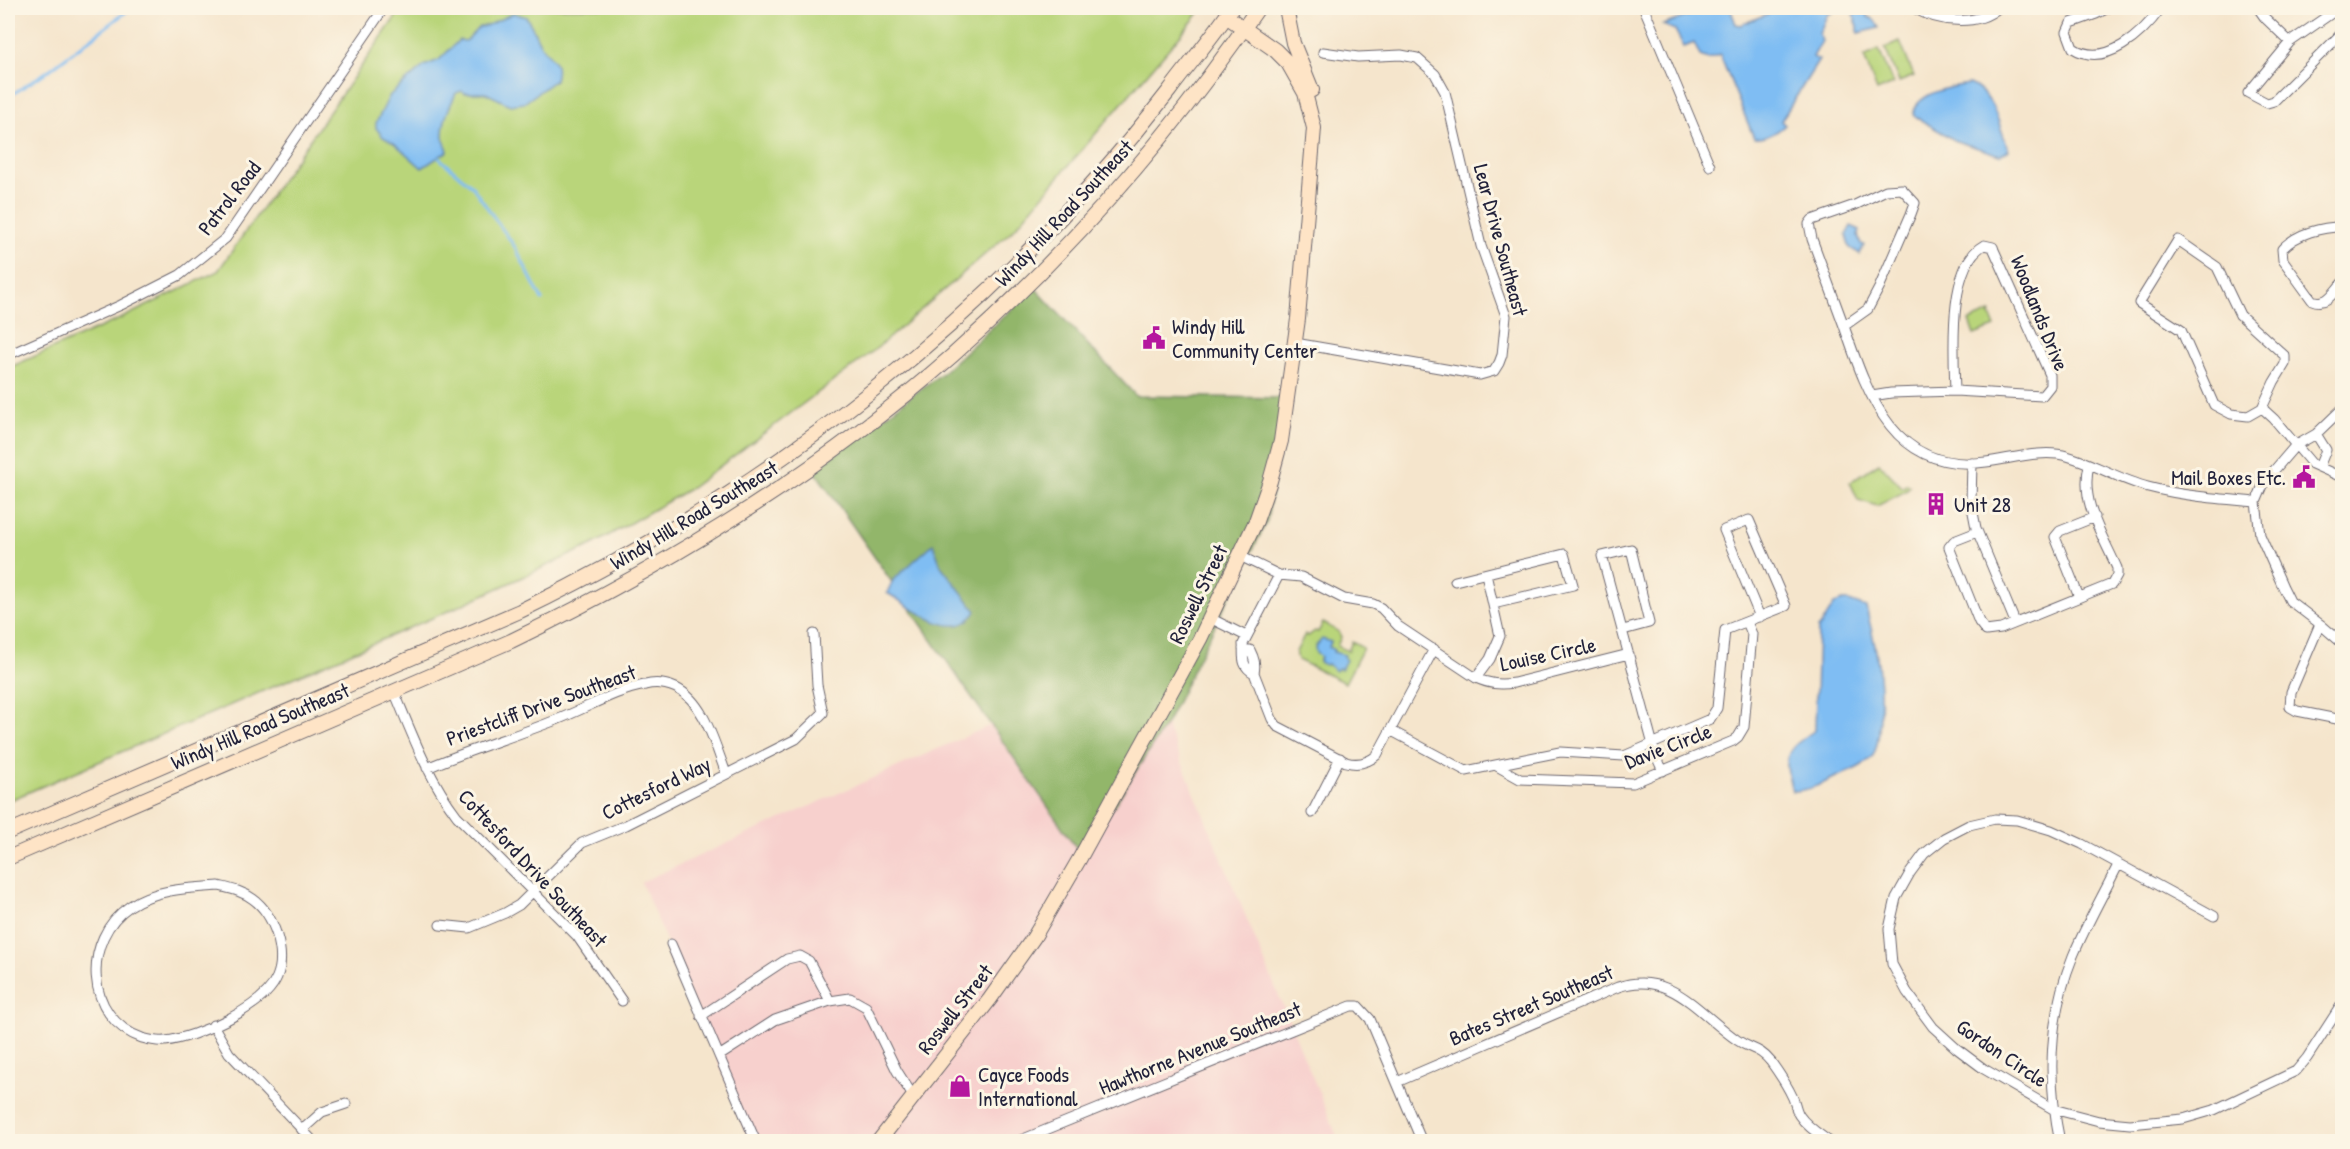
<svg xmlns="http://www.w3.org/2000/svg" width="2350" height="1149" font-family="'Patrick Hand',sans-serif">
  <rect width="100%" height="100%" fill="#fcf5e5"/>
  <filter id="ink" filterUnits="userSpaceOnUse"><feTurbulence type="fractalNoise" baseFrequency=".0167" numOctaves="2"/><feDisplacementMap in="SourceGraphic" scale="12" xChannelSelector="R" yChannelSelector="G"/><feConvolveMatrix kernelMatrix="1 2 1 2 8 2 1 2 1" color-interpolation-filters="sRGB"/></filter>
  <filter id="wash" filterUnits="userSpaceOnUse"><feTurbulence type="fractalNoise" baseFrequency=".008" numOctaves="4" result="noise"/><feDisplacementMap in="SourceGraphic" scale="24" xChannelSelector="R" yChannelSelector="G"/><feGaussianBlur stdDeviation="1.35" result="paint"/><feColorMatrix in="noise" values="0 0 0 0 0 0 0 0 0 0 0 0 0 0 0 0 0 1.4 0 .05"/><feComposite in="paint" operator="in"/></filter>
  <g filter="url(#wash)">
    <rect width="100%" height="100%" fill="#f5e5cc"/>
    <path fill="#f7d0cd" d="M1166 724 1339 1141H749L701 1016 695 1007 641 882 991 725 1082 856Z"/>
    <path fill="#b9d57a" stroke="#6e7c5a" stroke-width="1.5" fill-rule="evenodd" d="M402 8H1202L1195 18 1014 229 876 349 691 488 592 545 446 612 8 801V368L122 318 218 271Z
      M1900 42 1914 76 1899 82 1885 48Z
      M1879 50 1893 84 1877 91 1864 57Z
      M1991 312 1990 315 1995 327 1974 335 1969 321Z
      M1879 463 1903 488 1907 484 1910 486 1906 491 1877 506 1858 500 1850 482Z
      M1323 623 1338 631 1341 637 1337 646 1348 651 1352 642 1363 648 1345 683 1298 660 1296 652 1305 634 1308 636 1315 631 1318 632ZM1333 651 1343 659 1331 666 1319 662 1322 657Z"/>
    <path fill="#92b66a" stroke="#5a6c52" stroke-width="1.5" d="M1035 288 1136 396 1287 398 1267 521 1166 724 1082 856 814 470 942 373Z"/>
    <path fill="#7fbdf3" stroke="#507097" stroke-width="1.5" d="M1709 8H1730L1736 24 1740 25 1782 8H1834L1833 12 1827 15 1819 34 1822 41 1813 57 1819 60 1781 121 1785 125C1778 132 1763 140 1754 138L1720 55 1708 59 1700 56 1694 43 1684 47 1675 30 1663 25Z
      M1865 9 1868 17 1875 20 1879 28 1858 33V26L1853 14Z
      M514 13 526 17C533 26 536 38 542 47 552 60 560 61 555 80L524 103 510 105 486 93H465L462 91 456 93C450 107 442 121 443 137 444 142 447 146 448 151L422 168 394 143 383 137 376 128V123L390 95 424 66 439 60 459 40 466 41 479 27C489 27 503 17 514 13Z
      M1970 84C1997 97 1997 124 2009 150L2000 155 1956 141 1914 116C1912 93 1954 86 1970 84Z
      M1851 226 1860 230 1858 235 1860 243 1864 245 1860 254 1850 248 1846 235Z
      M933 544 941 566 976 611C956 647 910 605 887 593L893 580Z
      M1843 601H1849L1866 607C1871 629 1878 652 1879 675 1881 692 1882 743 1872 757 1863 767 1848 772 1836 777 1822 784 1808 791 1792 791 1783 754 1784 752 1815 730L1818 628 1822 624 1834 604Z
      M1322 639 1331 642 1329 647 1334 650 1333 652 1345 655 1344 658 1346 660 1341 669 1338 668 1336 671 1327 664 1325 665 1319 662 1321 657 1316 653 1315 647Z"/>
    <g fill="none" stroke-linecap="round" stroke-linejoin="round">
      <path stroke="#7fbdf3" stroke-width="3" d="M8 97 48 71 131 8
        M439 158 472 186 515 247 542 300"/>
    </g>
  </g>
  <g filter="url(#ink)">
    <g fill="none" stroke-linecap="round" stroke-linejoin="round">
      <g stroke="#6c666e" stroke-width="11">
        <path id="street" d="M1644 8 1710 166
          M1914 8C1938 22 1976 27 1998 8
          M2108 8 2096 14 2071 23 2067 32 2073 48C2106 69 2143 33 2161 8
          M2258 8 2265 18 2290 42
          M2339 8 2290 42 2248 93 2267 103 2274 101 2342 33
          M1902 189 1915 203 1911 214 1879 288 1868 309 1844 326 1812 239 1809 224 1812 220 1855 205 1886 190Z
          M2342 227C2322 227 2297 233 2282 249L2283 260 2312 300C2327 306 2333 293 2342 283
          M2178 240 2217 267 2240 315 2285 356V364L2274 382 2262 408 2248 416 2231 414 2214 405 2181 330 2139 303Z
          M1984 245 1993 247 1994 250 2050 375V386L2042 396 1955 391C1954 355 1947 265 1984 245Z
          M1844 326C1868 396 1894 474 1986 462 2011 459 2042 449 2067 456 2095 464 2120 480 2148 487 2182 496 2220 499 2256 502
          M1295 343 1480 375 1494 371 1499 363 1502 355 1506 316 1481 246 1445 92 1435 74 1417 58 1401 55 1358 57 1323 52
          M8 355 121 305 180 275 226 238 384 8
          M1872 396 1891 393 1955 391
          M2262 408 2274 419 2312 464 2339 476
          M2316 434 2326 450 2319 467
          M1972 463 1971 502 1976 528 2015 622
          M1977 532 1954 541 1949 547 1979 622 1986 631 2001 629 2112 584 2117 575V568C2102 534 2080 502 2089 465
          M1240 556 1279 575 1301 577 1344 599 1373 604 1381 608 1398 626 1476 678C1489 684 1499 685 1514 683L1629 654
          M1455 581 1564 554 1573 585 1493 604
          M2079 597 2055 537 2060 531 2095 517
          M1210 618 1246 636
          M2320 624 2290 601 2283 587 2260 535 2256 502 2265 481 2295 446 2316 434 2342 409
          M1623 630 1649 623 1631 549 1602 556 1656 756 1663 771
          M2342 643 2320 624 2291 692 2290 707 2297 711 2342 720
          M1243 649 1250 650C1254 658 1256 664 1254 673L1272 719 1277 726 1346 762C1357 765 1368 763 1377 755L1434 649
          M1254 673C1240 666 1244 655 1243 644L1279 575
          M1476 678 1490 659 1500 636 1486 574
          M394 691C412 734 428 778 457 816L577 936 622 1001
          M1390 730 1466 771 1560 752 1624 756 1710 719 1717 708 1725 630 1786 606 1749 520 1724 530 1760 617
          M1495 765 1520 779 1633 783 1733 741 1738 737 1744 727 1752 634 1747 622
          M427 768C469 750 513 737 556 720 586 709 613 691 645 685 655 682 667 684 676 688 705 702 715 746 726 773
          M1312 813 1340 758
          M219 886C231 889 242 891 253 899 274 914 287 953 277 977 265 1007 196 1038 165 1041 157 1042 149 1040 142 1038 84 1018 82 938 130 906 155 889 190 888 219 886Z
          M2214 916 2082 844 2051 830 2017 820 1995 819 1969 825 1944 838 1924 854 1910 873 1896 898 1889 929 1892 964 1907 992 1933 1027 1956 1048 1984 1069 2053 1109 2099 1121 2130 1124 2183 1119 2214 1110 2296 1071 2307 1058 2342 1004
          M440 925 469 928 505 913 519 905 582 843 626 825 796 739 823 713 817 685 814 634
          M671 944 756 1142
          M701 1016 787 959 800 956 809 961 830 1001
          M213 1025 229 1053 314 1142
          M719 1056 775 1020 830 1001 850 998 866 1007 897 1071 913 1096
          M1397 1082 1618 987C1670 969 1699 1014 1737 1040 1751 1050 1759 1047 1771 1062 1779 1073 1787 1085 1793 1098 1795 1103 1796 1110 1799 1115 1807 1127 1819 1134 1830 1142
          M302 1130 322 1112 346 1104
          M1016 1142 1351 1006H1358L1370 1019 1422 1142
          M2060 1142C2047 1080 2049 1015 2073 956 2086 925 2103 895 2118 865"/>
      </g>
      <g stroke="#6c666e" stroke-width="16">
        <path id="secondary" d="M1286 8 1293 43 1312 90
          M8 832 520 611C773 489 997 313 1169 91 1190 63 1213 36 1232 8
          M8 858 511 641C669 565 821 471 953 355 1069 252 1171 135 1258 8
          M878 1142 990 999 1034 937 1080 858 1200 639 1256 521 1270 481 1281 441 1298 319 1314 128 1305 93 1288 63 1275 50 1226 16"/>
      </g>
      <use href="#street" stroke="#fff" stroke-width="9"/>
      <use href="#secondary" stroke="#fee4c6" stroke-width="14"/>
    </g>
  </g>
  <defs>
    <g id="civic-bare" transform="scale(1.8)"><path d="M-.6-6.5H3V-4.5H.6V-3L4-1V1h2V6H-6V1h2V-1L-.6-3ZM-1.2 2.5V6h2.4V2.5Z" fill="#b5179e" stroke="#fcf5e5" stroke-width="2.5" paint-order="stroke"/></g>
    <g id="building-bare" transform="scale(1.8)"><path d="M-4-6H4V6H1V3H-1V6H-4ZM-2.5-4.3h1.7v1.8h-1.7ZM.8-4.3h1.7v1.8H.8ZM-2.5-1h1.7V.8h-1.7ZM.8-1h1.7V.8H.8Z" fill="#b5179e" stroke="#fcf5e5" stroke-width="2.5" paint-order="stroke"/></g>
    <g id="shop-bare" transform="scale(1.8)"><path d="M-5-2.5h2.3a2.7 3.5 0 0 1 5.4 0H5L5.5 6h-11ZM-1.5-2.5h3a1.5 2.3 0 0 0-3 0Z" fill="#b5179e" stroke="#fcf5e5" stroke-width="2.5" paint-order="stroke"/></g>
  </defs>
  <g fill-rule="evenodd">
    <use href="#civic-bare" x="1154" y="338"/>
    <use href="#civic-bare" x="2304" y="477"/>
    <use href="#building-bare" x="1936" y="504"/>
    <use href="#shop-bare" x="960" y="1086"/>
  </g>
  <g text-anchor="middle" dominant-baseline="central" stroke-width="6" stroke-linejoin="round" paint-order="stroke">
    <g font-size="21" fill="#22223b" stroke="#fcf5e5">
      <text transform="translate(229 198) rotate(-52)">Patrol Road</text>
      <text transform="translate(1064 213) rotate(-47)">Windy Hill Road Southeast</text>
      <text transform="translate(1501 240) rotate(75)">Lear Drive Southeast</text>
      <text transform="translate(2040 313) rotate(68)">Woodlands Drive</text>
      <text transform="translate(694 515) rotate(-31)">Windy Hill Road Southeast</text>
      <text transform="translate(1198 594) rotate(-64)">Roswell Street</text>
      <text transform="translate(1548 654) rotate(-12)">Louise Circle</text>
      <text transform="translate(541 705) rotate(-20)">Priestcliff Drive Southeast</text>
      <text transform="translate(260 726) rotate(-23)">Windy Hill Road Southeast</text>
      <text transform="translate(1668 746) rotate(-21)">Davie Circle</text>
      <text transform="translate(656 788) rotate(-26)">Cottesford Way</text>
      <text transform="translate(533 868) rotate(47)">Cottesford Drive Southeast</text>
      <text transform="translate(1531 1005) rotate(-23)">Bates Street Southeast</text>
      <text transform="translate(955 1009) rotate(-52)">Roswell Street</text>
      <text transform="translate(1200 1048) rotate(-22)">Hawthorne Avenue Southeast</text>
      <text transform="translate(2002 1053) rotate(34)">Gordon Circle</text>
    </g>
    <g font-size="21" fill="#22223b" stroke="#fcf5e5" text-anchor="start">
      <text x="1172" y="326">Windy Hill<tspan x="1172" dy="24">Community Center</tspan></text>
      <text x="2286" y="477" text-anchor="end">Mail Boxes Etc.</text>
      <text x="1954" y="504">Unit 28</text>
      <text x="978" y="1074">Cayce Foods<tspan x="978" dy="24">International</tspan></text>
    </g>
  </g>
  <rect width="2350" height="1149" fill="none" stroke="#fcf5e5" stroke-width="30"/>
</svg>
